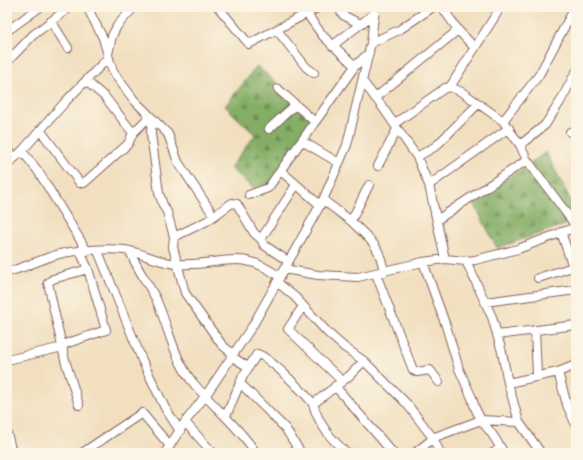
<svg xmlns="http://www.w3.org/2000/svg" width="583" height="460" font-family="'Playpen Sans',sans-serif">
  <defs>
    <pattern id="forest-firs" width="22" height="20" patternUnits="userSpaceOnUse"><rect width="22" height="20" fill="#84ae66"/><path d="M5 1l3.5 6h-7zM16 11l3.5 6h-7z" fill="#6e8d54"/></pattern>
  </defs>
  <rect width="100%" height="100%" fill="#fcf5e5"/>
  <filter id="ink" filterUnits="userSpaceOnUse"><feTurbulence type="fractalNoise" baseFrequency=".025" numOctaves="2"/><feDisplacementMap in="SourceGraphic" scale="8" xChannelSelector="R" yChannelSelector="G"/><feConvolveMatrix kernelMatrix="1 2 1 2 8 2 1 2 1" color-interpolation-filters="sRGB"/></filter>
  <filter id="wash" filterUnits="userSpaceOnUse"><feTurbulence type="fractalNoise" baseFrequency=".012" numOctaves="4" result="noise"/><feDisplacementMap in="SourceGraphic" scale="16" xChannelSelector="R" yChannelSelector="G"/><feGaussianBlur stdDeviation="0.9" result="paint"/><feColorMatrix in="noise" values="0 0 0 0 0 0 0 0 0 0 0 0 0 0 0 0 0 1.4 0 .05"/><feComposite in="paint" operator="in"/></filter>
  <g filter="url(#wash)">
    <rect width="100%" height="100%" fill="#f1dfbf"/>
    <path fill="url(#forest-firs)" stroke="#676648" d="M257 66 317 117 262 196 230 168 255 135 225 106Z
      M546 152 576 211V221L497 248 473 202Z"/>
  </g>
  <g filter="url(#ink)">
    <g fill="none" stroke-linecap="round" stroke-linejoin="round">
      <g stroke="#84625f" stroke-width="10">
        <path id="minor" d="M87 7 103 38 113 72 134 100 168 134 178 162 214 216
          M218 7 249 44 319 7
          M338 7 343 15 360 24
          M442 7 458 30 475 48
          M307 14 323 36 355 66
          M51 21 68 48
          M277 30 306 67 314 73
          M7 31 40 7
          M371 43 399 30 433 7
          M332 46 375 13
          M7 62 33 35 70 7
          M363 82 381 105 417 157 429 185 445 259
          M450 87 497 13
          M278 89 315 122
          M375 98 458 30
          M152 119 151 134 159 193 163 205 167 212 174 237
          M503 121 539 75 575 7
          M394 124 445 88 450 87 462 92 503 121 520 145 527 160 576 226
          M269 129 295 105
          M40 130 80 183H84L128 144 133 133 105 97 86 81
          M570 132 576 134
          M133 133 149 117
          M302 141 339 163
          M520 145 545 125 560 102 576 72
          M7 147 14 158
          M22 151 38 171 87 251
          M417 157 436 146 478 104
          M7 165 22 151 66 101 107 59 112 36 117 26 134 7
          M378 166 397 129
          M281 171 320 205
          M429 185 509 128
          M249 195 268 188 355 66 369 53
          M323 200 351 221 369 185
          M437 220 527 160
          M351 221C370 240 379 243 384 272
          M561 232 573 267
          M98 251 142 360 165 408 180 431
          M130 251C136 268 148 283 156 299 169 328 174 361 195 385 215 408 239 427 256 453
          M288 261 264 245 261 239 296 185
          M466 261 492 317 502 352 508 383 519 422
          M423 262 446 326 459 369 472 398 475 408 481 420 492 434 504 453
          M284 269 318 275 358 277 423 262 445 259 466 261 475 260 518 249 576 227
          M7 272C24 268 39 260 56 255 72 250 108 248 125 250 143 253 160 263 178 264 223 267 237 246 280 277
          M376 274 413 370 417 372 430 370 439 382
          M538 278 576 266
          M277 282 295 297 328 333 344 347 364 361 407 404 433 438 440 453
          M485 302 576 290
          M303 306 288 329 342 381
          M535 330 537 375
          M497 335 576 325
          M62 345 106 330 88 269 80 251
          M233 354 222 345 185 293 173 247 174 237 207 221 232 203 237 204 254 233 261 239
          M231 356 248 367
          M7 360 63 347
          M558 372 567 405 576 425
          M240 383 285 428 301 453
          M508 383 558 372 576 365
          M335 386 393 453
          M313 404C320 427 330 437 346 453
          M79 405 65 360 48 283 53 279 88 269
          M226 416 243 376 257 354C267 355 306 394 313 404L349 376 364 361
          M185 422 213 453
          M7 433 12 453
          M82 453 142 413 170 446
          M165 453 185 422 206 395 253 325 323 200 347 145 371 43 375 7
          M415 453 435 437 481 420 519 422 541 453
          M493 453 501 448"/>
      </g>
      <use href="#minor" stroke="#fff" stroke-width="8"/>
    </g>
  </g>
  <rect width="583" height="460" fill="none" stroke="#fcf5e5" stroke-width="24"/>
</svg>
